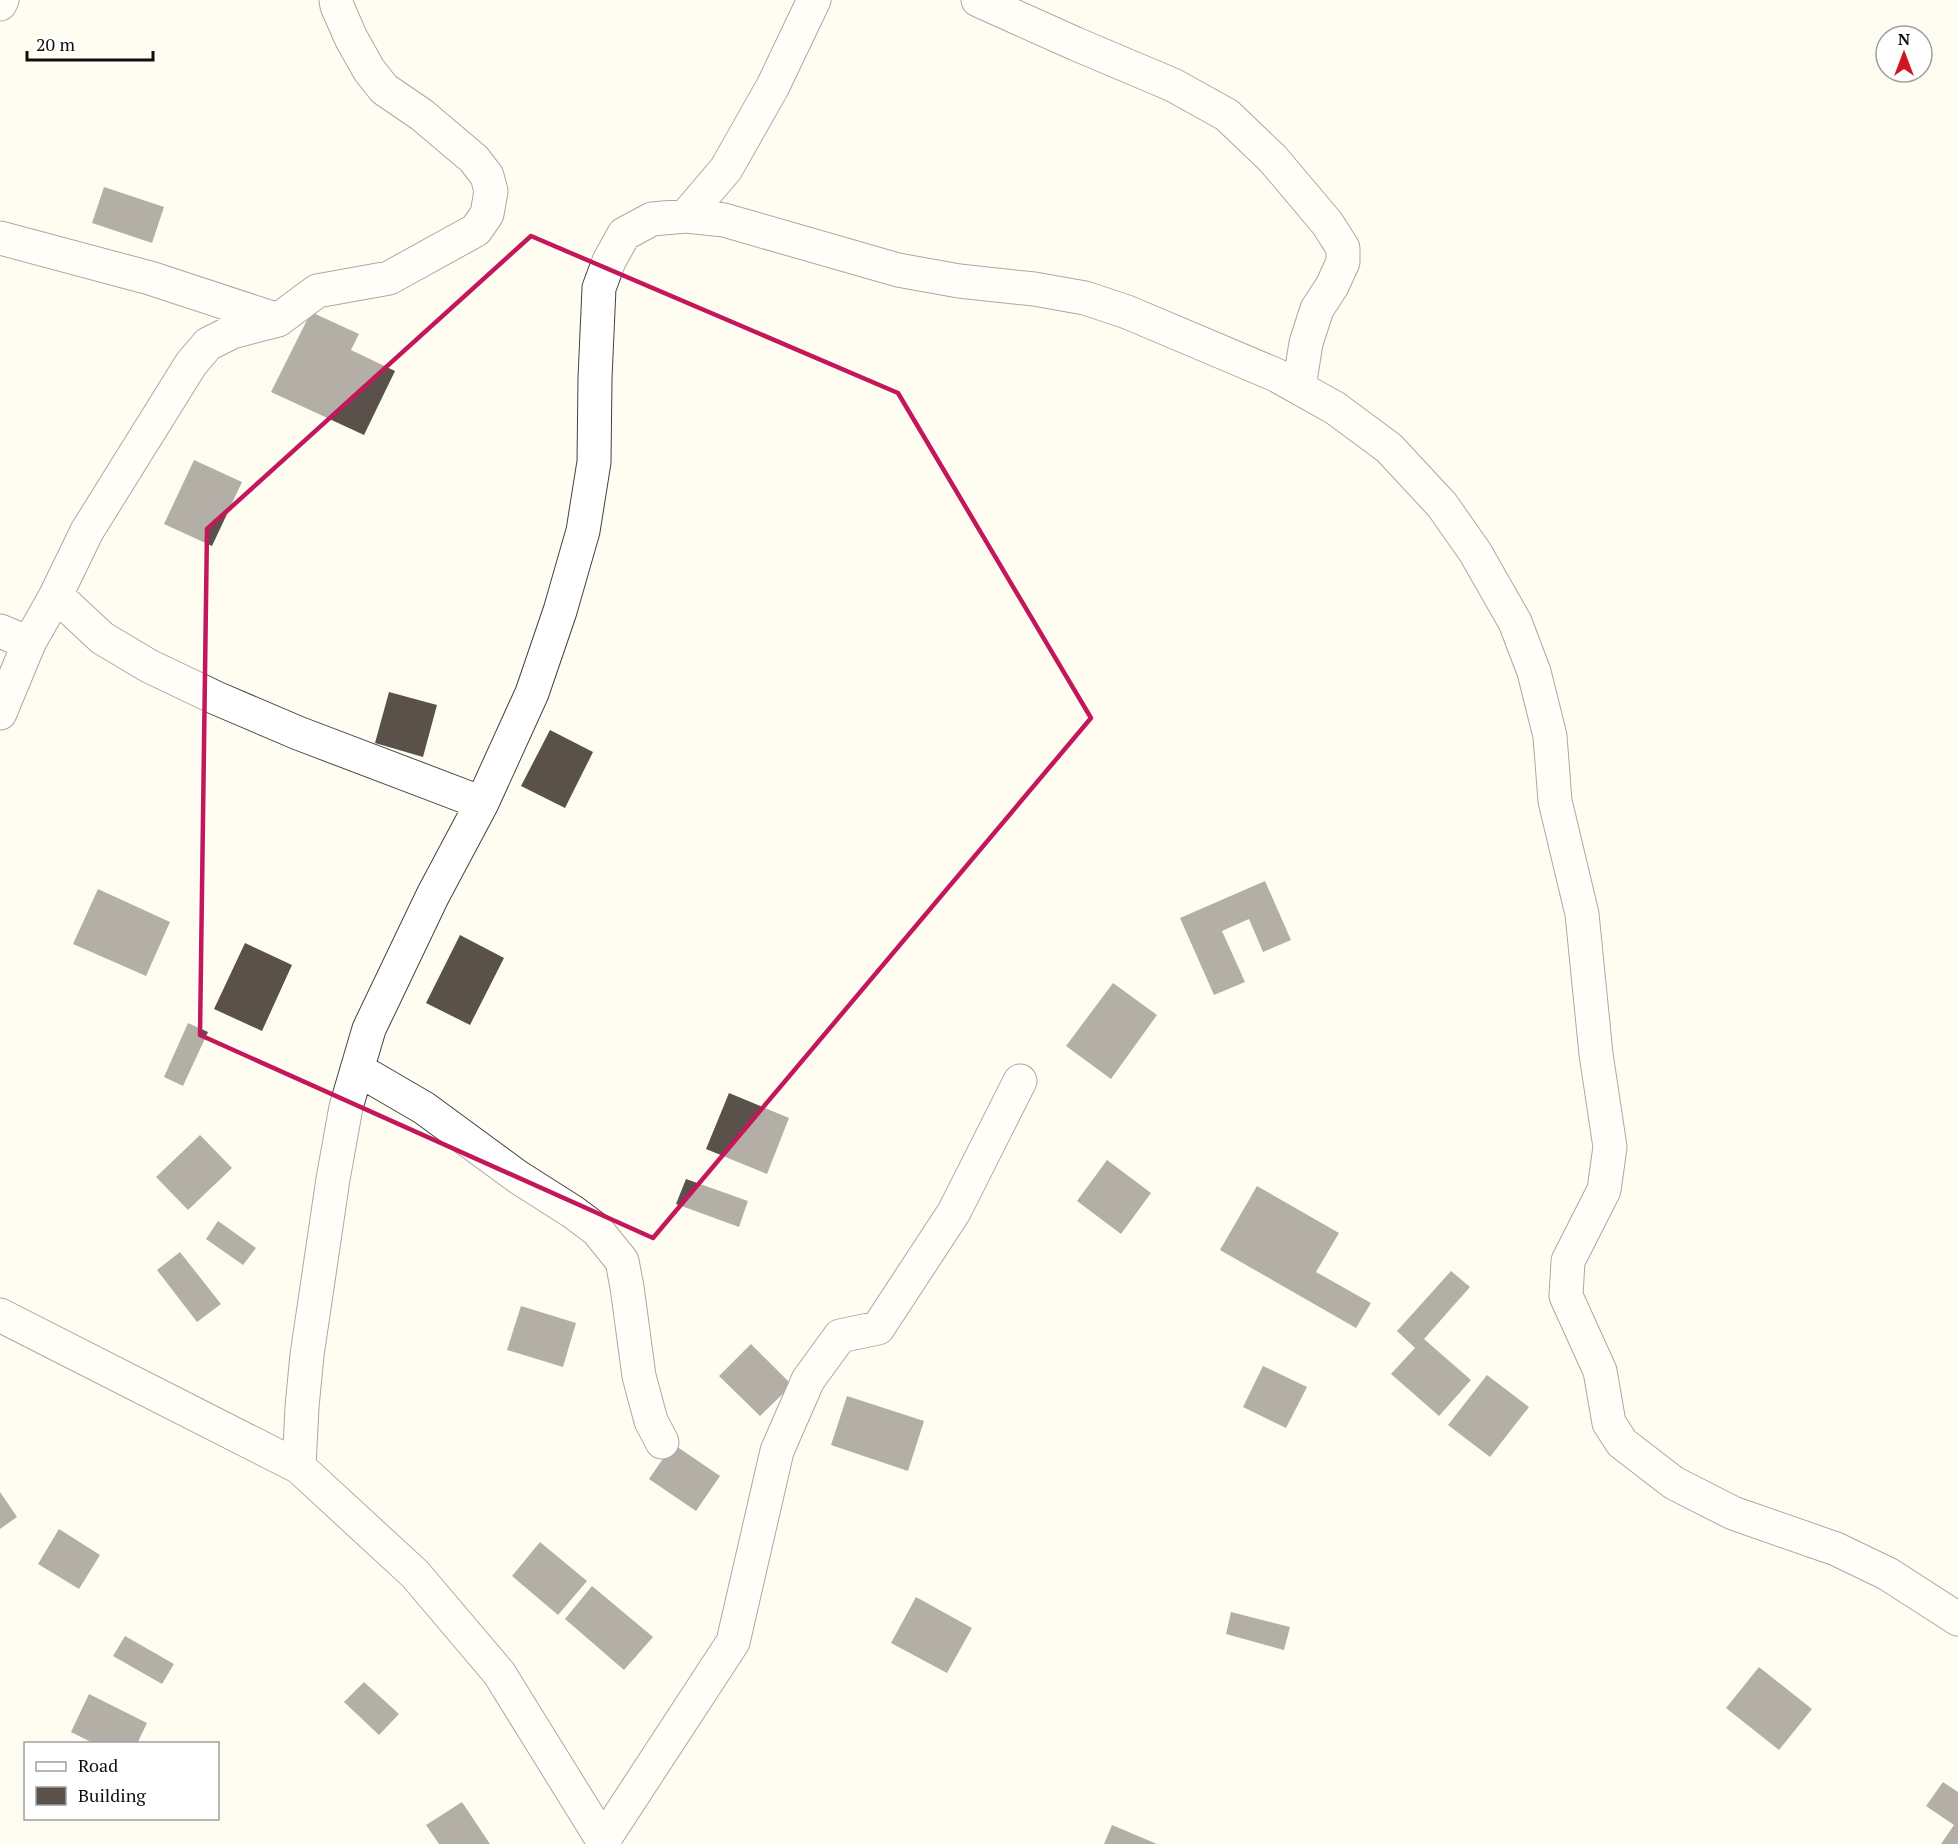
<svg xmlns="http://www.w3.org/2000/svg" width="1958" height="1844" font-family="'PT Serif',serif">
  <rect width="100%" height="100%" fill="#fffdf2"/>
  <path fill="#59514a" d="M104 187 164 207 152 243 92 223Z
    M311 312 359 334 351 350 395 371 364 435 271 392Z
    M194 460 242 482 212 546 164 524Z
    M389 692 437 705 423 757 375 743Z
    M550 730 593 752 565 808 521 786Z
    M1265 881 1291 940 1263 952 1249 919 1222 931 1245 982 1214 995 1180 918Z
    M98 889 170 922 146 976 73 944Z
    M460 935 504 958 470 1025 426 1003Z
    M245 943 292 965 262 1031 214 1009Z
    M1113 983 1157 1015 1111 1079 1066 1046Z
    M188 1023 208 1032 183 1086 164 1077Z
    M729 1093 789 1118 767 1174 706 1149Z
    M200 1135 232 1168 188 1210 156 1177Z
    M1107 1160 1151 1193 1121 1234 1077 1201Z
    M686 1179 748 1201 739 1227 676 1204Z
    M1257 1186 1339 1233 1316 1272 1371 1303 1356 1328 1220 1250Z
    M218 1221 256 1248 243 1265 206 1239Z
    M180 1252 221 1304 197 1322 157 1270Z
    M1451 1271 1470 1287 1424 1339 1471 1380 1439 1416 1391 1374 1415 1348 1397 1331Z
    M521 1306 576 1323 563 1367 507 1350Z
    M751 1344 792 1385 760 1416 719 1376Z
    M1263 1366 1307 1387 1286 1428 1243 1407Z
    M1487 1375 1529 1407 1490 1457 1448 1425Z
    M847 1396 924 1421 908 1471 831 1445Z
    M673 1444 720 1476 696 1511 649 1479Z
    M0 1492 17 1517 0 1529Z
    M59 1529 100 1555 79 1589 38 1564Z
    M540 1542 587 1581 558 1615 512 1576Z
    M592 1586 653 1637 624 1670 565 1619Z
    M916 1597 972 1628 947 1673 891 1643Z
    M1231 1612 1290 1627 1284 1650 1226 1634Z
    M125 1636 174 1664 162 1684 113 1656Z
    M1759 1667 1812 1709 1779 1750 1726 1708Z
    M364 1682 399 1714 379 1735 344 1702Z
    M89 1694 147 1723 137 1744H95L71 1732Z
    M1943 1782 1958 1792V1844H1941L1954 1825 1926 1806Z
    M462 1802 490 1844H439L426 1825Z
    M1112 1825 1157 1844H1104Z"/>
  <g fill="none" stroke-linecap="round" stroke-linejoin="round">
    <g stroke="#424242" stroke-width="35">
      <path id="minor" d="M978 0 1076 44 1173 85 1227 115 1273 159 1327 223 1343 248V262L1332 286 1317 309 1306 343 1299 387
        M0 4 2 0
        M686 216 726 169 773 86 814 0
        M0 238 150 278 278 320
        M56 595 102 638 149 666 216 698 298 733 482 803
        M0 631 29 643
        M0 713 29 643 56 595 87 531 191 364 208 344 232 332 278 320 317 291 389 278 476 230 487 214 491 191 487 176 474 159 422 115 384 89 369 70 351 38 337 6 336 0
        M357 1069 424 1108 518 1177 573 1212 597 1230 622 1261 627 1287 639 1376 651 1421 662 1442
        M0 1315 299 1467 415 1574 499 1673 605 1844
        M299 1467 302 1407 307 1355 333 1179 346 1107 369 1029 433 895 482 803 532 693 560 611 583 531 594 462 595 378 599 288 609 261 624 234 652 219 686 216 724 220 898 270 959 281 1034 289 1085 298 1127 312 1276 375 1335 408 1389 448 1442 505 1475 552 1515 622 1534 672 1550 736 1555 801 1582 914 1596 1054 1610 1147 1604 1190 1568 1261 1566 1296 1600 1371 1609 1423 1622 1443 1674 1483 1733 1513 1836 1549 1888 1574 1958 1619
        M603 1841 733 1642 777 1451 808 1380 840 1336 878 1328 954 1212 1020 1081"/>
    </g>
    <use href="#minor" stroke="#fff" stroke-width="33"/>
  </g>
  <path d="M0 0H1958V1844H0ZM531 236 898 393 1091 718 653 1238 200 1035 207 529Z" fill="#fffdf2" fill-opacity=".55" fill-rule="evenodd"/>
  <path fill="none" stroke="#c2185b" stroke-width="4.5" stroke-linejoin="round" d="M531 236 898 393 1091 718 653 1238 200 1035 207 529Z"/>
  <rect x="24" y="1742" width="195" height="78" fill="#ffffff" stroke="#9f9f9f" stroke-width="1.5"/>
  <rect x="36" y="1762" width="30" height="9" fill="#ffffff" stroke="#9f9f9f" stroke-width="1.5"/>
  <text x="78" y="1772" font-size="18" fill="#0f0f0f">Road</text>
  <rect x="36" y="1787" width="30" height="18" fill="#59514a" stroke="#9f9f9f" stroke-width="1.5"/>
  <text x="78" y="1802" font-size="18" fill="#0f0f0f">Building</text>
  <g transform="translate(1904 54)"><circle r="28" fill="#ffffff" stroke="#9f9f9f" stroke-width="1.5"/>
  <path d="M0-4.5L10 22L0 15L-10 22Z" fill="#cf181d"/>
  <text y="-9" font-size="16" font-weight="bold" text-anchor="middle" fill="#0f0f0f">N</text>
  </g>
  <path d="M27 51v9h126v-9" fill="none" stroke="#0f0f0f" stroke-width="3"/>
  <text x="36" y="51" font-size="18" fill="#0f0f0f" stroke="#ffffff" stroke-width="4.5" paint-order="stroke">20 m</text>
</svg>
